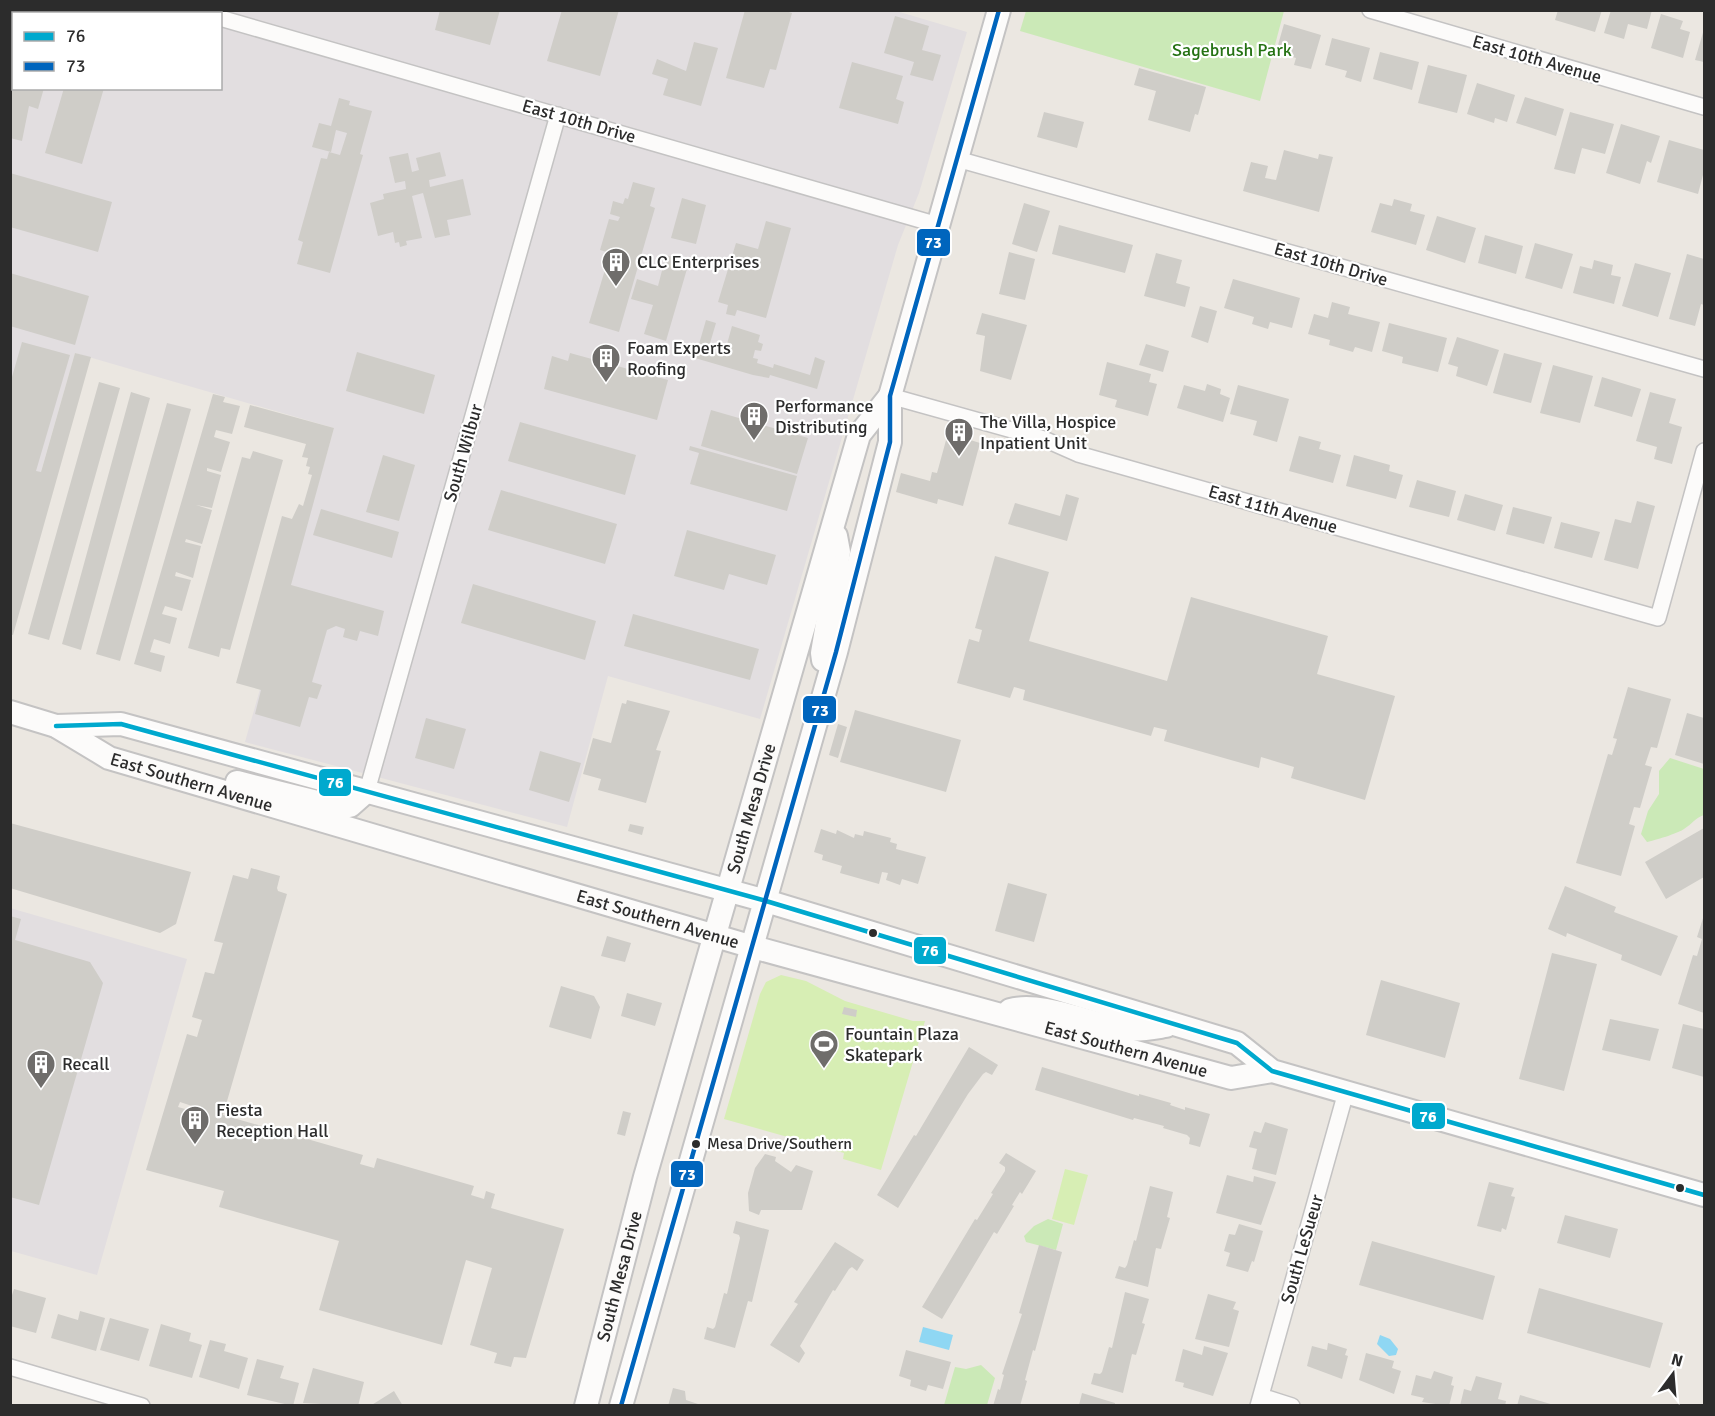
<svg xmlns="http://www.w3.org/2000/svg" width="1715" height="1416" font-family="Signika,sans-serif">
  <rect width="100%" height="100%" fill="#ebe7e1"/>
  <path fill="#e2dee0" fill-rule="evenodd" d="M893 10 967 32 919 193 898 245 760 719 608 676 567 827 245 742 334 428 75 353 11 576V11ZM14 14H220V88H14Z
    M10 908 187 959 97 1275 11 1251Z"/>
  <path fill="#cbe9b7" d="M1026 11V10L1284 11 1260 101 1020 31Z
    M1670 758 1704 769V815C1695 818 1692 824 1684 829 1679 833 1653 841 1647 842L1641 834 1648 811 1659 794V771Z
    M1048 1219 1063 1224 1056 1250 1026 1242 1024 1236 1034 1226Z
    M981 1365 995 1378 987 1405H944L955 1367 966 1369Z"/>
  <path fill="#d7eeb4" d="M781 975 806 981 845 1001 913 1021H925L881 1170 843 1159 844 1153 724 1119 760 994 766 982Z
    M1065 1169 1088 1175 1074 1225 1052 1219Z"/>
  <path fill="#8fd7f3" d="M923 1327 953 1335 949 1350 919 1342Z
    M1380 1335 1390 1339 1398 1349 1396 1355 1389 1356 1377 1344Z"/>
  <path fill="#cfcdc8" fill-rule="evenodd" d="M440 10H500L490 45 435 30Z
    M562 10H619L600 76 547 61Z
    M745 10H782L792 13 776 70 770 69 764 88 726 78Z
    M1558 10H1602L1595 32 1555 20Z
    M1611 10H1652L1647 29 1628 24 1624 39 1604 33Z
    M1661 14 1683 21 1680 29 1690 32 1683 58 1651 48Z
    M895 16 929 26 922 50 941 55 933 81 910 75 914 62 884 53Z
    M1284 24 1321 35 1311 69 1294 65 1296 58 1276 52Z
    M1704 29V62L1695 60Z
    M1332 38 1370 48 1361 82 1345 77 1347 71 1325 65Z
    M694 42 718 48 701 106 663 95 668 79 652 74 657 59 686 71Z
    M13 46 14 88H44L38 109 29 106 22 141 10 138V54Z
    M1380 52 1419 62 1412 90 1373 79Z
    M852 62 903 76 896 99 904 102 898 124 839 108Z
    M1428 65 1467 75 1457 113 1418 103Z
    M1139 68 1206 87 1198 115 1195 114 1190 132 1148 120 1156 91 1134 85Z
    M1477 83 1515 95 1507 122 1495 118 1494 123 1467 114Z
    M64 88H104L82 164 45 153Z
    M1525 97 1564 109 1556 136 1516 123Z
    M339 98 350 101 349 105 372 111 360 154 363 155 330 273 297 264 303 242 298 240 321 158 327 159 329 152 340 155 347 133 336 130 331 152 312 147 319 123 331 126Z
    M1044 112 1084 122 1077 148 1037 137Z
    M1570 112 1614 124 1605 154 1582 148 1575 174 1554 169Z
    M1621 124 1660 136 1651 163 1647 161 1640 184 1606 173Z
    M1669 140 1704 150V171L1698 194 1657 182Z
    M1284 150 1318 159 1319 154 1333 157 1319 212 1243 191 1251 162 1268 166 1265 178 1276 180Z
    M440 152 446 176 429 180 430 187 463 179 471 215 447 220 450 235 435 238 423 193 412 196 422 238 406 241 407 245 400 247 399 242 395 243 393 232 378 236 370 203 384 199 383 194 406 189 405 181 395 183 389 157 408 153 412 172 419 170 416 158Z
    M10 173 112 202 98 252 10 227Z
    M633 182 655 188 650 206 655 208 619 332 589 323 610 253 600 250 609 219 618 221 620 217 610 214 613 201 623 204 625 198 628 199Z
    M682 198 706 205 696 244 671 238Z
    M1394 199 1412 204 1410 211 1425 215 1416 245 1371 232 1380 203 1392 206Z
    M1024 203 1050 211 1037 252 1012 244Z
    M1437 216 1476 228 1465 263 1426 250Z
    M766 221 791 228 766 318 737 310 735 316 726 314 728 305 718 302 736 243 758 249Z
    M1059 225 1133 245 1125 273 1052 254Z
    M1485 235 1523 246 1516 274 1478 263Z
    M1535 243 1573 254 1562 289 1525 278Z
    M1009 252 1035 259 1025 300 999 294Z
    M1156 253 1182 260 1176 283 1190 287 1185 307 1144 296Z
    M1687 254 1704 259V305L1701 304 1695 326 1669 319Z
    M666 255 689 262 666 341 644 334 653 305 631 299 637 279 658 286Z
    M1594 260 1613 265 1611 275 1621 277 1614 304 1573 293 1580 266 1592 269Z
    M1635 263 1671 273 1658 317 1622 306Z
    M10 273 89 296 75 345 10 326Z
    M1233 279 1300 298 1292 328 1270 322 1268 329 1252 324 1254 317 1224 308Z
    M1332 302 1350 307 1348 314 1380 322 1372 352 1355 347 1353 352 1329 345 1330 340 1308 334 1314 314 1328 318Z
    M1200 306 1217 311 1208 343 1191 337Z
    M982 313 1027 325 1011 380 980 371 985 336 976 334Z
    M706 320 716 323 708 350 724 355 732 326 760 335 758 342 763 344 761 351 755 350 753 358 758 359 757 363 773 368 774 364 810 375 815 357 825 361 817 389 770 375 769 378 753 375 695 358Z
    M1389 323 1447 338 1438 372 1402 363 1403 357 1382 351Z
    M1457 337 1499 350 1487 386 1456 376 1458 367 1448 364Z
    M22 342 70 355 36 471 41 472 75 353 91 357 13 635 10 634V384Z
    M1146 344 1169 351 1163 372 1139 365Z
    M357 352 435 375 424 414 346 391Z
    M570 353 668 380 657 420 544 389 552 356 568 361Z
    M1504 353 1542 363 1531 403 1493 393Z
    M1107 362 1151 374 1149 382 1157 384 1148 416 1115 407 1117 400 1099 395Z
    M1553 365 1593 376 1580 423 1540 413Z
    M1602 377 1641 389 1632 417 1594 406Z
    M99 382 120 388 49 640 28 634Z
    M1207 384 1221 389 1220 394 1230 398 1223 422 1177 408 1184 385 1205 391Z
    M1238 385 1289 399 1277 442 1253 435 1257 421 1230 414Z
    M131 392 150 398 81 650 62 644Z
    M1650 392 1676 399 1669 423 1682 427 1672 464 1654 459 1657 447 1636 441Z
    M213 394 225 397 223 402 240 406 232 434 216 430 214 437 230 442 221 472 207 468V471L221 475 212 508 196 505 212 510 202 544 186 539 185 542 201 546 193 578 176 572 175 576 191 580 182 611 165 606 162 614 177 618 170 644 154 639 150 652 165 656 161 672 134 664Z
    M167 403 191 409 120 661 96 654Z
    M250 405 334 428 291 585 384 611 378 636 360 631 357 641 343 637 345 629 336 626 327 630 312 682 322 685 317 699 309 697 300 727 255 714 261 690 236 683 282 516 292 519 299 504 303 506 312 475 308 474 310 467 306 466 308 458 302 457 306 444 244 427Z
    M711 410 808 438 797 474 701 446Z
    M520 422 636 455 625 495 508 461Z
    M948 433 980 443 963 506 938 499 937 504 896 492 901 473 930 481 932 472 937 473Z
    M1299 436 1321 442 1319 449 1341 455 1333 483 1289 471Z
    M690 446 797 476 787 511 690 484 699 453 689 450Z
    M253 451 283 460 230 650 221 648 219 657 188 648 242 457 250 459Z
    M383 455 415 465 399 521 366 512Z
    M1354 455 1390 465 1389 471 1403 475 1396 499 1346 486Z
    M1417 480 1456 491 1449 517 1409 507Z
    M501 490 617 524 605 564 488 530Z
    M1066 494 1079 498 1067 541 1008 524 1015 503 1060 516Z
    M1465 494 1503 505 1495 531 1457 520Z
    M1637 501 1655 506 1638 569 1604 560 1615 519 1631 523Z
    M1513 507 1552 517 1544 544 1506 534Z
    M321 509 399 532 392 558 313 535Z
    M1561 522 1600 532 1592 558 1554 548Z
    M687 530 776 555 767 585 729 574 724 590 674 576Z
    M995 556 1049 572 1029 641 1167 681 1191 597 1328 636 1317 674 1395 696 1365 800 1291 778 1294 767 1261 757 1259 768 1164 741 1167 730 1154 727 1151 736 1023 700 1025 690 1014 687 1010 698 957 683 969 639 979 642 982 630 975 628Z
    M473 584 596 621 585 660 461 623Z
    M633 614 759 649 750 680 624 646Z
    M1628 687 1671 699 1657 748 1651 747 1645 765 1652 767 1640 808 1634 807 1629 824 1635 826 1621 876 1576 863 1608 754 1612 755 1617 739 1613 738Z
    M627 700 670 711 656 750 661 751 646 803 598 790 601 779 583 774 593 738 611 743 622 703 626 704Z
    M855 710 961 740 946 792 840 762Z
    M1687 713 1704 718V764L1675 755Z
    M426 718 466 729 454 769 415 758Z
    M838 724 847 727 838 758 829 755Z
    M540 751 581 763 569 802 529 790Z
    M10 823 191 872 176 924 160 933 10 888Z
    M630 824 644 827 642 835 628 831Z
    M1704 828V877L1666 899 1645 862Z
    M821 829 836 834 837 830 854 838 855 834 863 836 864 831 891 838 890 842 897 844 896 849 926 857 918 884 902 879 900 885 886 880 888 873 882 872 879 884 840 873 842 866 822 860 823 855 814 852Z
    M251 868 280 876 277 888 278 891 287 894 223 1115 363 1155 360 1164 374 1168 377 1158 474 1186 471 1195 484 1199 486 1191 495 1194 491 1208 564 1229 526 1358 514 1357 511 1367 494 1363 497 1353 470 1345 492 1268 466 1260 442 1345 319 1310 339 1241 219 1207 224 1191 146 1170 187 1034 197 1037 202 1020 192 1017 205 972 214 974 223 943 214 941 233 875 248 879ZM180 1102 204 1110 203 1114 178 1107Z
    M1008 883 1047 894 1034 942 995 931Z
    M1565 886 1616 907 1614 912 1678 936 1661 976 1621 960 1622 955 1567 933 1566 937 1548 929Z
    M1704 915V1013L1678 1004 1693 955 1697 956 1702 939 1697 937Z
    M10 916 21 919 15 940 90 962 103 983 39 1205 10 1197Z
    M607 936 631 943 625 962 601 956Z
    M1552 953 1597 964 1564 1091 1519 1079Z
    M1381 980 1460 1003 1445 1058 1366 1035Z
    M561 986 594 996 600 1007 591 1039 549 1027Z
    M627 993 662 1003 655 1026 621 1016Z
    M844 1007 857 1010 856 1017 842 1014Z
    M1610 1019 1659 1029 1650 1061 1602 1050Z
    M1683 1024 1704 1029V1077L1672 1068Z
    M969 1047 998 1065 992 1075 986 1072 983 1074 968 1094 898 1208 877 1195 914 1135 916 1136Z
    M1042 1067 1139 1096V1094L1171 1103 1170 1105 1185 1110V1107L1210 1114 1200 1147 1189 1144 1190 1138 1187 1135 1163 1128 1164 1126 1134 1118 1133 1120 1035 1090Z
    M623 1111 631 1113 625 1136 617 1134Z
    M1265 1122 1288 1129 1276 1175 1252 1169 1257 1149 1249 1147 1254 1131 1261 1133Z
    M1006 1153 1036 1171 1022 1194 1020 1192 1012 1205 1014 1206 997 1234 994 1232 942 1319 922 1307 975 1219 977 1220 993 1194 991 1193 1005 1171V1167L999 1163Z
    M765 1154 776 1157 775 1161 791 1172 796 1165 813 1171 802 1210H761L759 1215 749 1211 748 1193 755 1168Z
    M1227 1175 1253 1182 1254 1176 1276 1182 1261 1225 1216 1213Z
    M1489 1182 1514 1188 1511 1196 1515 1197 1506 1230 1502 1228 1501 1232 1477 1226Z
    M1150 1186 1173 1192 1167 1217 1170 1218 1161 1249 1156 1248 1148 1287 1115 1278 1119 1266 1125 1268 1127 1265 1134 1240 1136 1241Z
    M1565 1215 1618 1229 1610 1258 1557 1243Z
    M736 1221 769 1230 752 1302 748 1301 735 1348 704 1339 707 1327 713 1329 715 1327 724 1293 727 1294 740 1238 739 1235 733 1233Z
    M1239 1224 1263 1231 1254 1262 1252 1261 1248 1272 1226 1266 1230 1253 1224 1251 1229 1234 1235 1235Z
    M1372 1241 1495 1276 1483 1320 1359 1285Z
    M835 1242 864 1260 857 1271 852 1267 849 1269 835 1291 833 1290 800 1346 805 1353 799 1363 770 1345 798 1304 794 1302Z
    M1039 1245 1062 1252 1035 1351 1033 1350 1025 1380 1027 1381 1020 1406H993L998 1389 1000 1390 1004 1375 1002 1374 1022 1314 1019 1313Z
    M1539 1288 1663 1323 1650 1368 1527 1333Z
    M14 1289 46 1298 36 1333 10 1326V1301Z
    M1125 1292 1149 1299 1142 1323 1145 1324 1136 1355 1132 1354 1123 1393 1091 1384 1094 1373 1100 1374 1102 1372 1109 1347 1112 1348Z
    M1208 1294 1236 1302 1233 1309 1239 1311 1229 1347 1195 1339Z
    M80 1311 105 1318 96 1351 51 1338 58 1314 78 1320Z
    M110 1318 149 1329 139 1361 100 1350Z
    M161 1324 191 1333 189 1341 202 1345 192 1378 149 1366Z
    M210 1340 226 1344 224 1351 248 1358 239 1389 199 1377Z
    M1328 1343 1347 1349 1345 1355 1348 1356 1342 1379 1307 1366 1312 1346 1327 1350Z
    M1204 1346 1228 1353 1213 1396 1183 1387 1184 1383 1175 1381 1183 1349 1202 1355Z
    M906 1350 951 1362 943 1389 928 1385 926 1391 910 1386 911 1380 899 1376Z
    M1366 1353 1394 1361 1392 1368 1401 1371 1394 1394 1359 1380Z
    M257 1359 284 1366 280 1378 299 1383 293 1406 247 1395Z
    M313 1368 364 1382 358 1406 303 1403Z
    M1434 1371 1453 1377 1451 1385 1454 1386 1449 1406 1422 1402 1424 1398 1411 1395 1416 1375 1431 1379Z
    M1476 1376 1502 1383 1498 1399 1506 1401 1505 1406H1460L1464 1389 1471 1391Z
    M673 1388 685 1391 686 1400 704 1406H668Z
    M394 1391 403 1406H370Z
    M1082 1393 1115 1403V1406L1079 1405Z
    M1520 1395 1554 1405V1406H1517Z"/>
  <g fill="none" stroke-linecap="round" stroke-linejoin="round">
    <g stroke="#c4c3c3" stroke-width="18">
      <path id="street" d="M195 10 205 14
        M1370 10 1704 107
        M220 18 938 225
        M957 159 1704 369
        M890 396 1044 439 1078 454 1658 618 1704 451
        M367 791 558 115
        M10 1367 142 1406
        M1261 1396 1292 1406
        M1258 1406 1346 1092"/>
    </g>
    <g stroke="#c4c3c3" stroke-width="26">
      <g id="secondary">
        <path d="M823 660 822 653 839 552 836 536"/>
        <path id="s1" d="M10 712 56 726 109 758 753 947 1231 1078 1272 1071"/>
        <path d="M56 726 121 724 766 901 1237 1043 1272 1071 1704 1195"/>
        <path d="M237 782 333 806H350L367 791"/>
        <path d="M1010 1010C1043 1001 1091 1025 1125 1029 1138 1031 1153 1028 1166 1026"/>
        <path id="s2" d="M586 1406 645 1177 859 435 890 396"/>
        <path d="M621 1406 836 652 890 442V396L999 10"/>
      </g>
    </g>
    <use href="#street" stroke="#fcfbfa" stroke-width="15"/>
    <use href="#secondary" stroke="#fcfbfa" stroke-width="22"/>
    <g stroke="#fff" stroke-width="9">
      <path id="bus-1" d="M56 726 121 724 766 901 1237 1043 1272 1071 1704 1195"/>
    </g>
    <g stroke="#fff" stroke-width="9">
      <path id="bus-2" d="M621 1406 836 652 890 442V396L999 10"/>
    </g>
    <use href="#bus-1" stroke="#00a9ce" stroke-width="4.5"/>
    <use href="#bus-2" stroke="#0065bd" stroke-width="4.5"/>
  </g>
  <defs>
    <g id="building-pin" transform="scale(1.5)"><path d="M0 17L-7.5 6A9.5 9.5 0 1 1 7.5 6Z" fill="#6f6d6b" stroke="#fff"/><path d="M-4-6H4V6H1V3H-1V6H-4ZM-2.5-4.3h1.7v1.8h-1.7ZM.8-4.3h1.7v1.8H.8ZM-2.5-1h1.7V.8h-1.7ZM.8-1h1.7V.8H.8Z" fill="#fff"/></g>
    <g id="stadium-pin" transform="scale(1.5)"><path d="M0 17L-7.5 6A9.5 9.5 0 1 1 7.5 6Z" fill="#6f6d6b" stroke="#fff"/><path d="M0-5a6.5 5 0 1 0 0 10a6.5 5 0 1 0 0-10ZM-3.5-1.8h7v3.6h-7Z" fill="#fff"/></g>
  </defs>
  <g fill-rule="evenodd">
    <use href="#building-pin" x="616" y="262"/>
    <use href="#building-pin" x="606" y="358"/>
    <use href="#building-pin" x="754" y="416"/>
    <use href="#building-pin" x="959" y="432"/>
    <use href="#stadium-pin" x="824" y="1044"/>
    <use href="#building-pin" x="41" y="1064"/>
    <use href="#building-pin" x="195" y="1120"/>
  </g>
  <g fill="#2c2c2c" stroke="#fff" stroke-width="2">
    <circle cx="873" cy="933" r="5"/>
    <circle cx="696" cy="1144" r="5"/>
    <circle cx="1680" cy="1188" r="5"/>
  </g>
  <g text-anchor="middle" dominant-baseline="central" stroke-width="4.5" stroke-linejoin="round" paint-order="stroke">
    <g font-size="16" fill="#2c2c2c" stroke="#fff" text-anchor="start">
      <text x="707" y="1144">Mesa Drive/Southern</text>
    </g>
    <g font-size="18" fill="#257213" stroke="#fff">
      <text x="1232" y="50">Sagebrush Park</text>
    </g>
    <g font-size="18" fill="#2c2c2c" stroke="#fff">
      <text transform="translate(1537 59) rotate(16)">East 10th Avenue</text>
      <text transform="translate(579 121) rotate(16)">East 10th Drive</text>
      <text transform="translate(1331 264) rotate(16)">East 10th Drive</text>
      <text transform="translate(463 453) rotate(-74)">South Wilbur</text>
      <text transform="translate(1273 509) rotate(16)">East 11th Avenue</text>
      <text stroke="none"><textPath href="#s1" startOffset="196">East Southern Avenue</textPath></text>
      <text stroke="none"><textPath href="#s2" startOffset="620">South Mesa Drive</textPath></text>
      <text stroke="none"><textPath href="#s1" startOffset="682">East Southern Avenue</textPath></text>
      <text stroke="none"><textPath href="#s1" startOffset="1168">East Southern Avenue</textPath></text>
      <text transform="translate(1302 1249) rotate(-74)">South LeSueur</text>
      <text stroke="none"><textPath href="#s2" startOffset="134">South Mesa Drive</textPath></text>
    </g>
    <g font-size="18" fill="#2c2c2c" stroke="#fff" text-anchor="start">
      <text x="637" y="262">CLC Enterprises</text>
      <text x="627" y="348">Foam Experts<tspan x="627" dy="21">Roofing</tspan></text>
      <text x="775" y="406">Performance<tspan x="775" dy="21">Distributing</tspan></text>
      <text x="980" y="422">The Villa, Hospice<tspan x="980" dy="21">Inpatient Unit</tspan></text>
      <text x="845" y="1034">Fountain Plaza<tspan x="845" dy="21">Skatepark</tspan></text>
      <text x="62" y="1064">Recall</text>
      <text x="216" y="1110">Fiesta<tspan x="216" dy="21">Reception Hall</tspan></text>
    </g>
  </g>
  <g stroke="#fff" stroke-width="2">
    <rect x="916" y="228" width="35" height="29" rx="6" fill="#0065bd"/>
    <rect x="802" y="695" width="35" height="29" rx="6" fill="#0065bd"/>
    <rect x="318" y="768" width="34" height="29" rx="6" fill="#00a9ce"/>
    <rect x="913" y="936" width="34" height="29" rx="6" fill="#00a9ce"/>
    <rect x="1411" y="1102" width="35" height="28" rx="6" fill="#00a9ce"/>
    <rect x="670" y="1160" width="34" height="28" rx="6" fill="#0065bd"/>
  </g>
  <g font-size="16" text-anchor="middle" font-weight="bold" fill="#fff">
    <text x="933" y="248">73</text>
    <text x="820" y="716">73</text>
    <text x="335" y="788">76</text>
    <text x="930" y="956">76</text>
    <text x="1428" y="1122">76</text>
    <text x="687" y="1180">73</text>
  </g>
  <rect width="1715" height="1416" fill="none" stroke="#2c2c2c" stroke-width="24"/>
  <rect x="12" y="12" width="210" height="78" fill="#ffffff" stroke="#ababab" stroke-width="1.5"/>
  <rect x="24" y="32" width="30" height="9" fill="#00a9ce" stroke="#ababab" stroke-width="1.5"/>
  <text x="66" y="42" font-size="18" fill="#2c2c2c">76</text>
  <rect x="24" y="62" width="30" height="9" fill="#0065bd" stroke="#ababab" stroke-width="1.5"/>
  <text x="66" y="72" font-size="18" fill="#2c2c2c">73</text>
  <g transform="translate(1673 1374) rotate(16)" stroke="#ffffff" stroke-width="4.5" paint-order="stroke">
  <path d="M0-4.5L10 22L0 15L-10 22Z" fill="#2c2c2c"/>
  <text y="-9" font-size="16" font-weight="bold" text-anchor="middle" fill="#2c2c2c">N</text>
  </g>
</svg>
